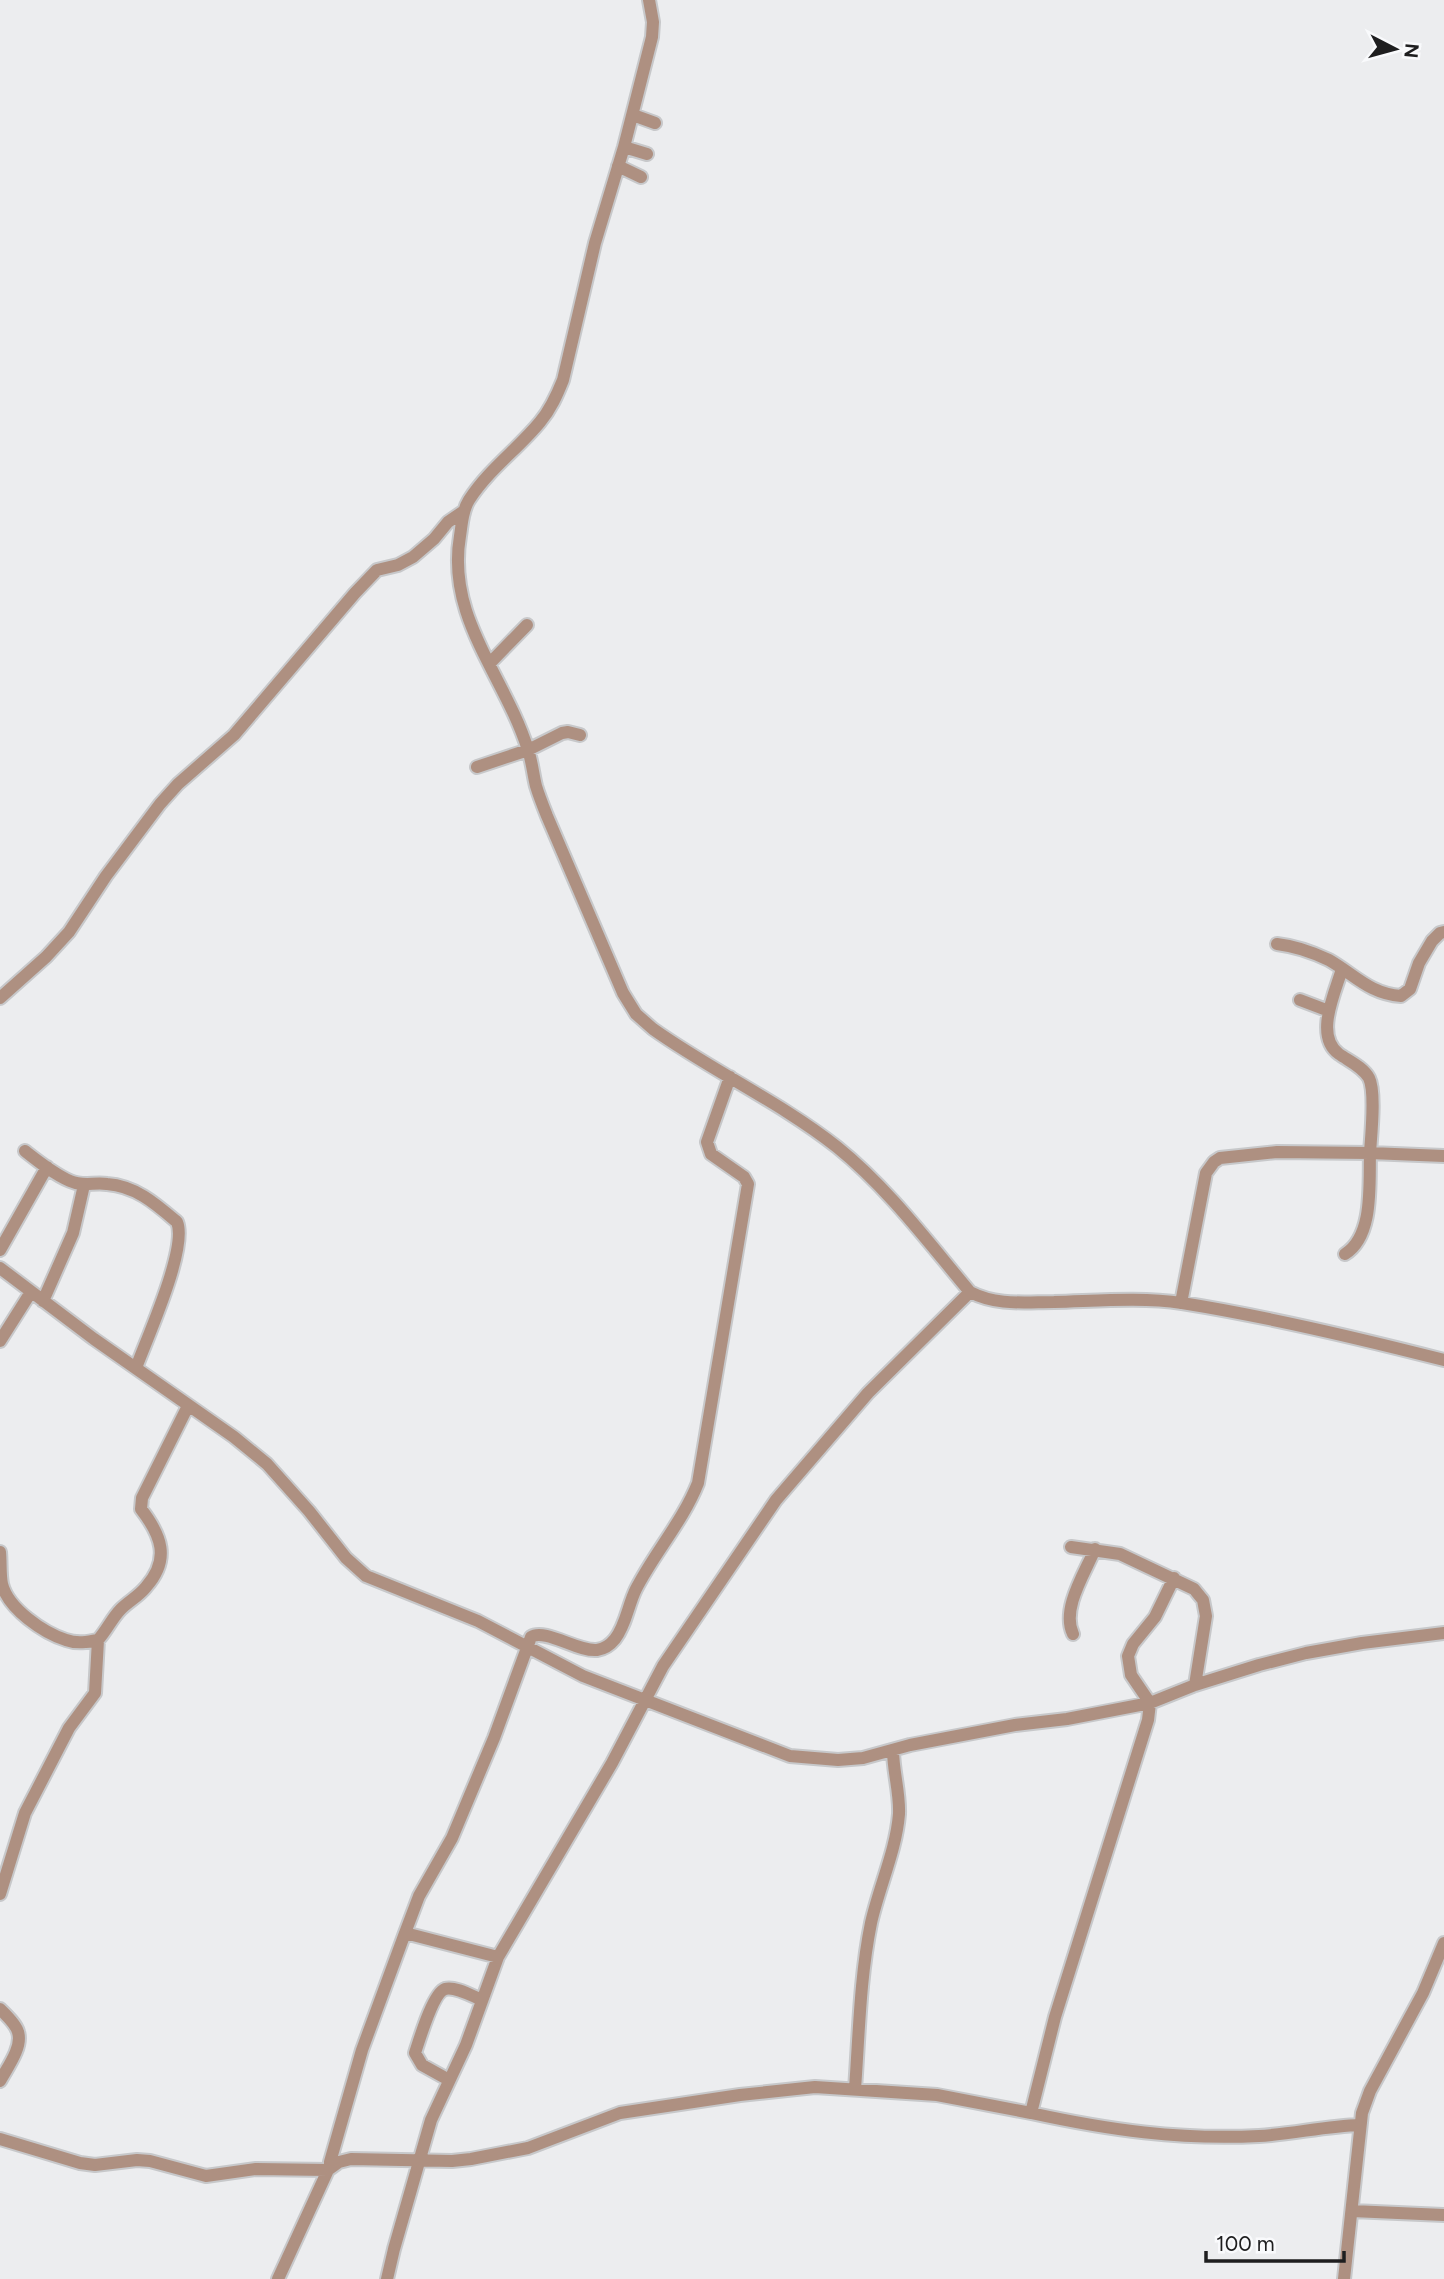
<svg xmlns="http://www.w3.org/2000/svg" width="1444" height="2279" font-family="Figtree,sans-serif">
  <rect width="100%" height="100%" fill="#ecedef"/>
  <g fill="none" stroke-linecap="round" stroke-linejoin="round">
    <g stroke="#c7c8ca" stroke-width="16">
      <path id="minor" d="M649 0 653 22 652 37 624 147 595 243 563 380C557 395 551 409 540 422 518 449 489 469 469 500 462 511 462 524 460 536 446 618 505 676 528 750 532 761 533 774 536 786 539 796 543 806 547 816L623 993 636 1014 653 1029C712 1071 780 1102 837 1147 888 1188 928 1242 970 1292 997 1306 1025 1302 1054 1302 1096 1301 1141 1297 1182 1303 1270 1317 1358 1338 1444 1360
        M633 115 655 123
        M624 147 647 154
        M618 166 641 177
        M490 663 527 625
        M477 767 528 750 562 733 568 732 580 735
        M1277 944C1295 946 1312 952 1329 960 1355 975 1370 994 1401 996L1410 989 1419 963 1432 941 1440 933 1444 932
        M1342 969C1335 993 1314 1036 1339 1054 1349 1061 1363 1067 1369 1078 1376 1092 1371 1136 1370 1153L1444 1156
        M0 998 46 957 69 932 106 876 160 804 178 784 234 735 355 593 377 570 398 565 413 557 434 539 448 522 464 511
        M1300 1000 1329 1011
        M25 1151C39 1162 54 1174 70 1181 83 1187 94 1182 107 1184 136 1186 156 1204 177 1222 188 1248 147 1338 136 1368
        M0 1250 47 1167
        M0 1268 94 1339 234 1437 267 1464 309 1511 346 1558 366 1576 478 1621 583 1676 790 1756 838 1760 863 1758 910 1745 1015 1725 1067 1719 1150 1703 1195 1685 1259 1665 1306 1653 1362 1643 1444 1633
        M43 1301 73 1233 84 1185
        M1181 1303 1206 1173 1214 1162 1220 1158 1277 1152 1370 1153C1369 1184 1374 1236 1345 1254
        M0 1341 31 1292
        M1071 1547 1120 1554 1194 1589 1203 1600 1206 1616 1195 1685
        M0 1552C1 1562 0 1574 2 1584 8 1609 44 1633 66 1640 77 1644 88 1642 98 1640 107 1630 112 1618 121 1609 129 1601 139 1596 146 1587 171 1559 161 1535 141 1509L142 1498 188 1406
        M1073 1634C1061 1609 1085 1573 1095 1549
        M0 1894 25 1813 69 1728 95 1693 98 1640
        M405 1933 419 1896 452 1838 494 1738 531 1637C545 1628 578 1652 597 1650 604 1649 611 1644 615 1639 626 1625 628 1605 636 1589 655 1552 683 1521 698 1483L748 1184 744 1177 711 1154 707 1142 730 1077
        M0 2009C6 2015 16 2024 18 2032 23 2047 7 2068 0 2081
        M449 2080 422 2065 415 2053C419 2041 433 1993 445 1989 455 1986 472 1996 482 2000
        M855 2089C859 2034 860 1977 871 1923 879 1887 896 1851 899 1814 900 1793 893 1771 893 1750
        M1031 2113C1109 2130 1179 2140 1259 2136 1293 2134 1326 2126 1360 2125
        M0 2139 80 2163 95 2165 137 2160 150 2161 206 2176 256 2169 328 2170
        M330 2168V2162L362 2050 405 1933 498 1957
        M1352 2211 1444 2215
        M278 2279 328 2170 339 2162 351 2159 452 2161 471 2159 528 2148 620 2113 740 2095 815 2087 937 2095 1031 2113 1055 2017 1148 1720 1150 1703 1131 1675 1128 1656 1133 1644 1155 1617 1174 1578
        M387 2279 394 2249 431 2120 466 2045 498 1957 612 1763 663 1666 776 1500 868 1393 970 1292
        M1344 2279 1362 2113 1370 2091 1423 1993 1444 1943"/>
    </g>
    <use href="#minor" stroke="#ae9081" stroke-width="12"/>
  </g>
  <g transform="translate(1395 49) rotate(96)" stroke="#f9fafc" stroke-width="5" paint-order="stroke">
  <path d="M0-5L12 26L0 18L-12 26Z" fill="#1e1e1f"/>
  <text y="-10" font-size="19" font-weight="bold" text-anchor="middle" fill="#1e1e1f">N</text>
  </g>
  <path d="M1206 2251v10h138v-10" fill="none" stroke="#1e1e1f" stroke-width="3.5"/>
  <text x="1216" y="2251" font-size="21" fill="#1e1e1f" stroke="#f9fafc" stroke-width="5" paint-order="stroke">100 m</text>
</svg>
